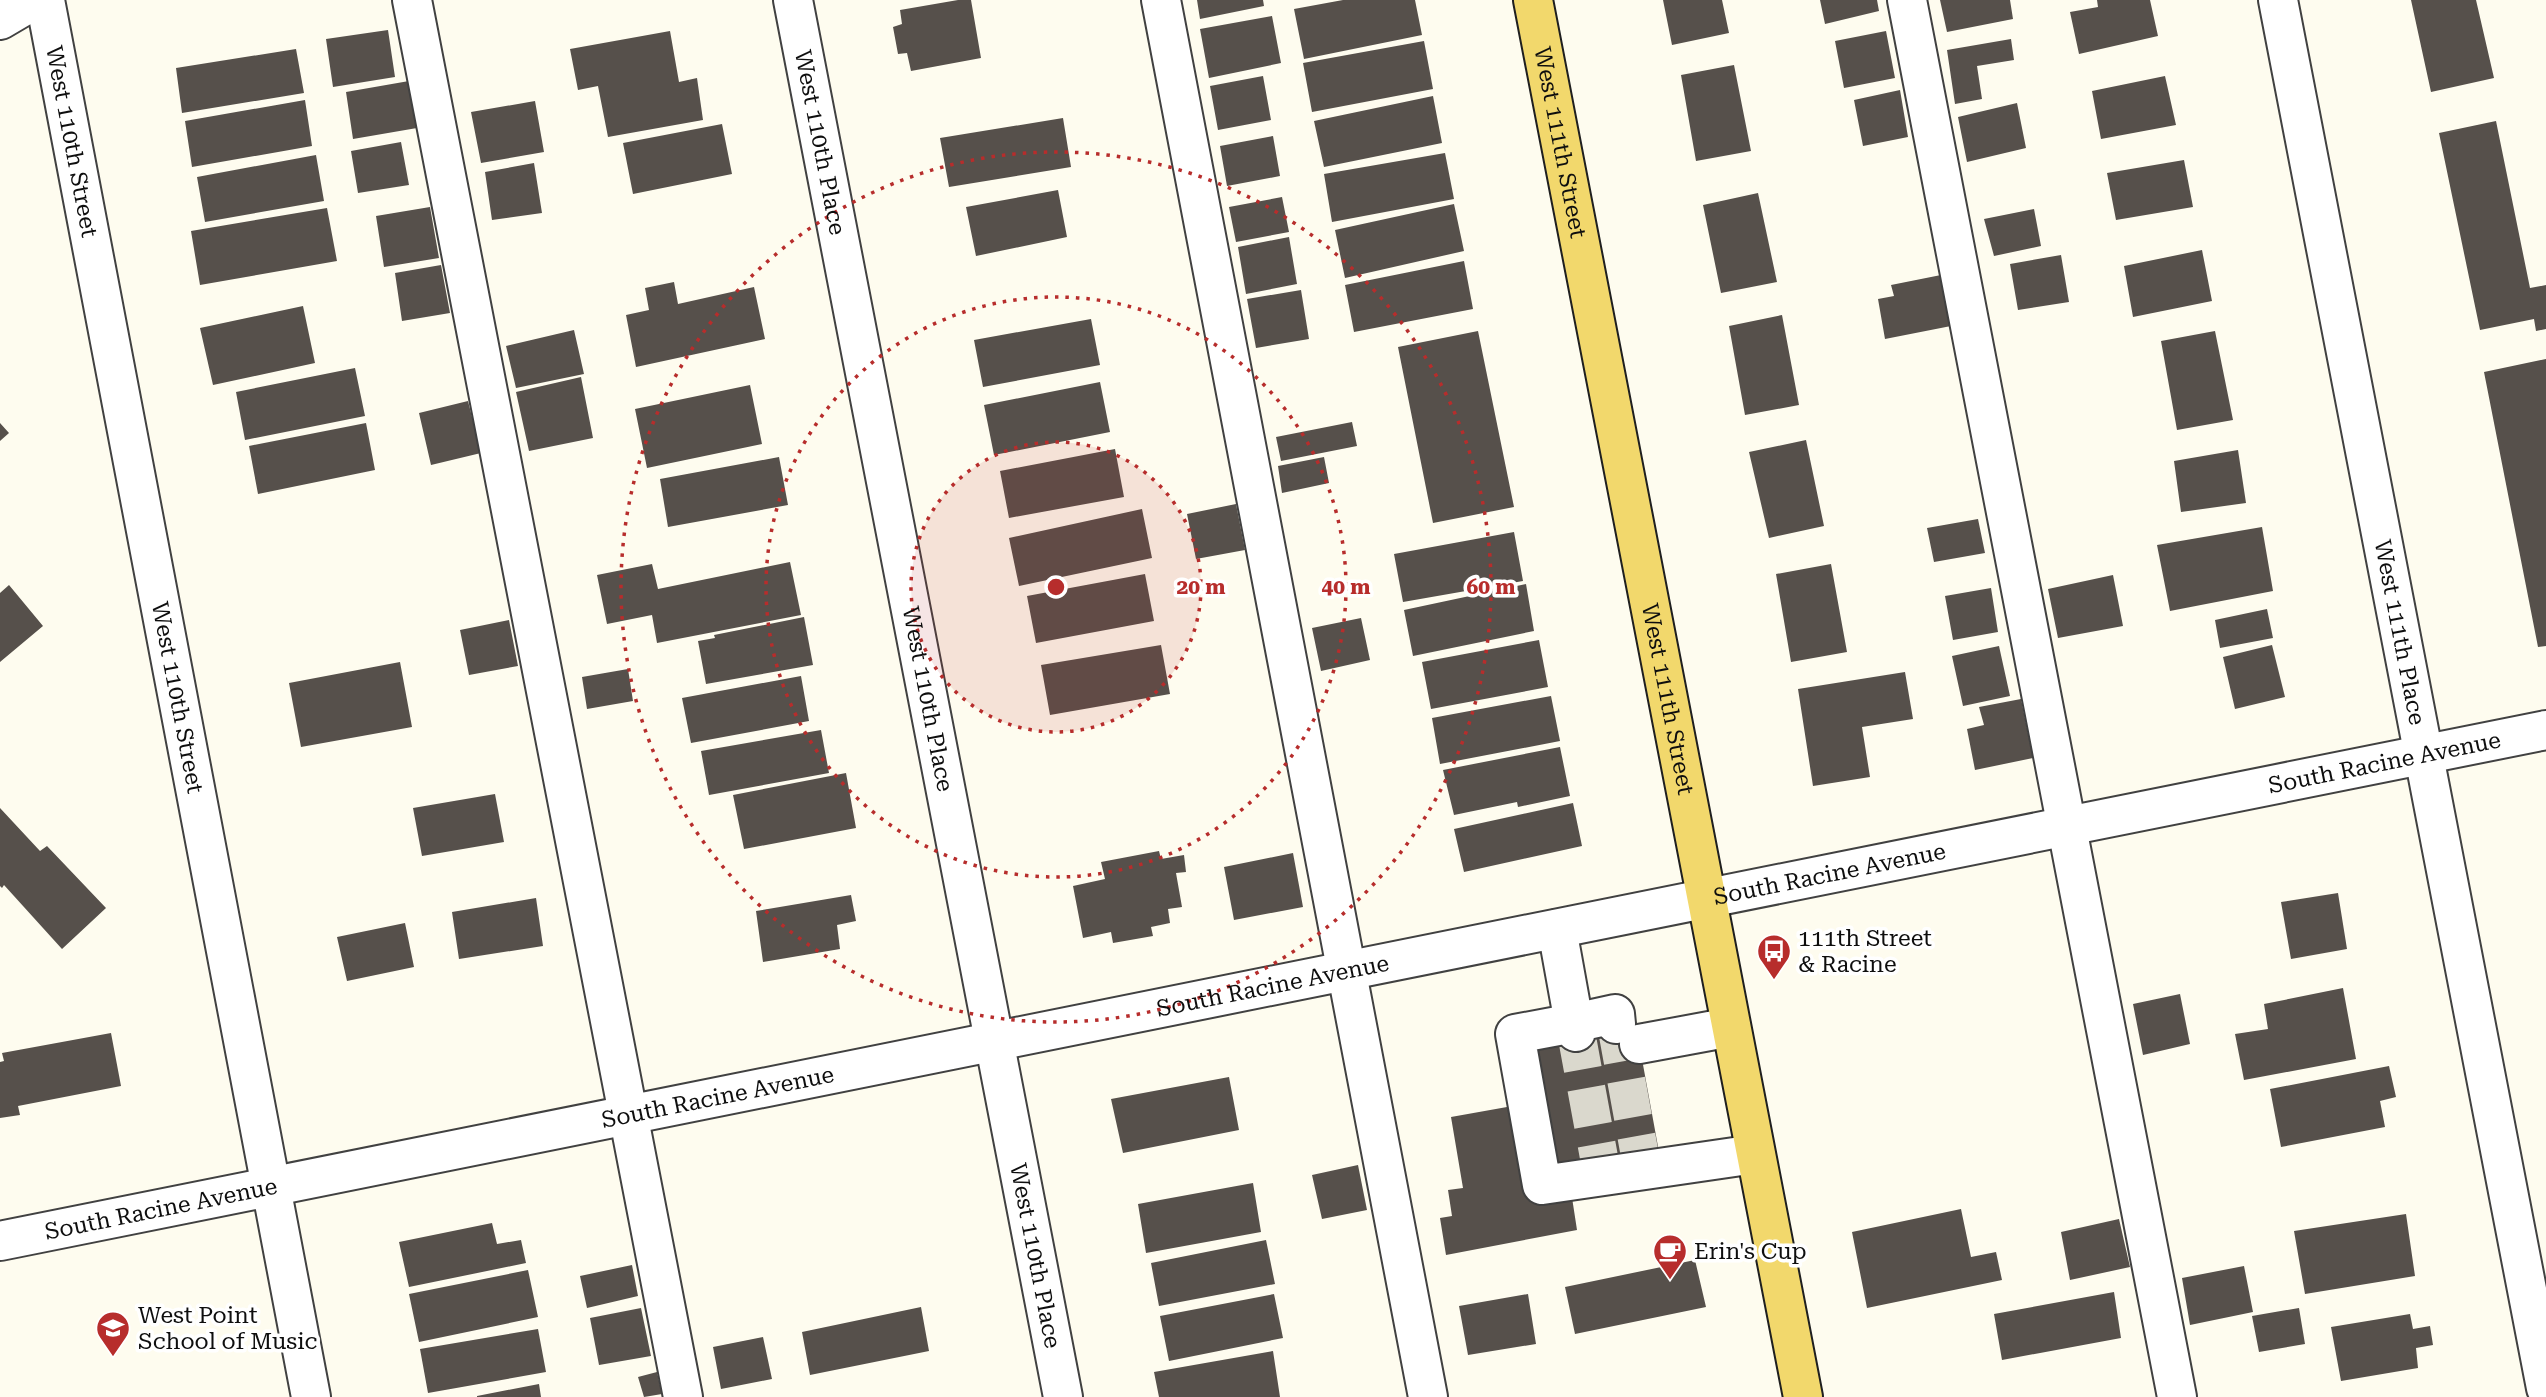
<svg xmlns="http://www.w3.org/2000/svg" width="2546" height="1397" font-family="'Roboto Serif',serif">
  <rect width="100%" height="100%" fill="#fefcef"/>
  <path fill="#56504b" d="M958 0H971L981 58 911 71 907 53 898 54 893 27 902 24 900 10Z
    M1197 0H1263L1264 6 1200 19Z
    M1343 0H1415L1422 35 1304 59 1294 9Z
    M1663 0H1722L1729 33 1672 45Z
    M1820 0H1877L1879 11 1825 24Z
    M1940 0H2010L2013 19 1947 32Z
    M2097 0H2150L2158 36 2079 54 2070 12 2098 7Z
    M2411 0H2476L2494 78 2431 92Z
    M1272 16 1281 63 1209 78 1200 29Z
    M388 30 395 77 333 87 326 39Z
    M670 31 679 82 697 78 703 120 608 137 598 86 578 90 570 49Z
    M1886 31 1895 78 1844 88 1835 41Z
    M2011 39 2014 60 1977 66 1982 99 1955 104 1947 50Z
    M1424 41 1433 89 1312 112 1303 63Z
    M296 49 304 93 182 113 176 68Z
    M1734 65 1751 151 1696 161 1681 75Z
    M1263 76 1271 120 1218 130 1210 86Z
    M2165 76 2176 125 2101 139 2092 91Z
    M409 81 417 128 353 139 346 92Z
    M1900 90 1908 137 1863 146 1854 100Z
    M1433 96 1442 143 1324 167 1314 121Z
    M305 100 312 146 192 167 185 121Z
    M535 101 544 152 481 163 471 112Z
    M2017 103 2026 148 1967 162 1958 117Z
    M1063 118 1071 167 949 187 940 138Z
    M2496 121 2530 288 2546 285V329L2536 331 2534 319 2480 330 2439 133Z
    M722 124 732 174 633 194 623 143Z
    M1273 136 1280 176 1227 186 1220 146Z
    M401 142 409 185 358 193 351 151Z
    M1445 153 1454 199 1332 222 1324 174Z
    M316 155 324 201 205 222 197 177Z
    M2184 160 2193 207 2116 220 2107 173Z
    M534 163 542 213 492 220 485 172Z
    M1058 190 1067 237 976 256 966 207Z
    M1758 193 1777 282 1721 293 1703 205Z
    M1282 197 1289 232 1236 242 1229 207Z
    M1454 204 1464 251 1345 278 1335 230Z
    M430 207 439 258 384 267 376 216Z
    M327 208 337 261 200 285 191 231Z
    M2034 209 2041 246 1994 256 1984 219Z
    M1289 237 1297 284 1246 294 1238 247Z
    M2202 250 2212 301 2133 317 2124 266Z
    M2061 255 2069 302 2018 310 2010 264Z
    M1464 261 1473 309 1354 332 1345 285Z
    M441 265 450 313 402 321 395 273Z
    M1941 275 1951 326 1885 339 1878 299 1894 296 1891 285Z
    M674 282 678 304 754 287 765 339 636 367 626 315 649 310 645 288Z
    M1301 290 1309 339 1256 348 1247 299Z
    M303 306 315 363 213 385 200 328Z
    M1782 315 1799 405 1745 415 1729 326Z
    M1091 319 1100 365 983 387 974 340Z
    M574 330 584 374 516 388 506 346Z
    M1478 331 1514 507 1433 523 1398 347Z
    M2215 331 2233 420 2177 430 2161 341Z
    M2546 359V646L2538 647 2484 372Z
    M355 368 365 416 245 440 236 392Z
    M581 377 593 438 529 451 516 392Z
    M1100 382 1110 432 994 455 984 405Z
    M750 385 762 444 647 468 635 409Z
    M468 401 481 453 431 465 419 413Z
    M1352 422 1357 446 1281 461 1276 437Z
    M0 423 9 433 0 441Z
    M366 423 375 470 258 494 249 446Z
    M1806 440 1824 526 1769 538 1749 452Z
    M1115 449 1124 497 1009 518 1000 471Z
    M2238 450 2246 503 2181 512 2174 461Z
    M779 457 788 505 668 527 660 479Z
    M1324 457 1329 483 1282 493 1278 466Z
    M1236 504 1245 550 1196 559 1187 514Z
    M1142 509 1152 558 1019 586 1009 538Z
    M1978 519 1985 553 1934 562 1927 528Z
    M2262 527 2273 591 2170 611 2157 545Z
    M1514 532 1523 581 1403 602 1394 554Z
    M790 562 801 615 657 643 652 615 607 624 597 575 652 564 658 589Z
    M1831 564 1847 652 1791 662 1776 574Z
    M1145 574 1154 621 1036 643 1027 596Z
    M2113 575 2123 626 2058 638 2048 589Z
    M1526 584 1534 631 1413 656 1404 610Z
    M9 585 43 626 0 662V593Z
    M1991 588 1998 632 1953 640 1945 596Z
    M2267 609 2273 638 2220 648 2215 620Z
    M804 617 813 665 706 684 698 641 715 638 714 635Z
    M1361 618 1370 660 1321 671 1312 628Z
    M509 620 518 666 469 675 460 630Z
    M1539 640 1548 687 1431 709 1422 662Z
    M1161 645 1170 694 1050 715 1041 665Z
    M2272 645 2285 697 2235 709 2223 657Z
    M1999 646 2010 696 1963 706 1952 656Z
    M400 662 412 727 301 747 289 683Z
    M628 669 633 701 587 709 582 677Z
    M1905 672 1913 719 1862 727 1870 777 1813 786 1798 689Z
    M801 676 809 721 691 743 682 698Z
    M1551 696 1560 741 1440 764 1432 718Z
    M2021 699 2033 758 1975 770 1967 729 1984 725 1979 707Z
    M821 730 829 773 709 795 701 751Z
    M1560 747 1570 796 1518 807 1517 802 1454 815 1443 770Z
    M846 773 856 828 744 849 733 795Z
    M495 794 504 842 422 856 413 808Z
    M1573 803 1582 846 1464 872 1454 829Z
    M0 808 40 851 47 846 106 908 62 949 4 885 2 888 0 886Z
    M1159 851 1161 859 1184 855 1186 872 1176 873 1182 907 1168 909 1170 923 1151 927 1153 936 1113 943 1111 932 1083 938 1073 886 1105 879 1101 862Z
    M1293 853 1303 907 1234 920 1224 867Z
    M2338 893 2347 949 2291 959 2281 902Z
    M851 895 856 921 837 925 840 949 763 962 756 911Z
    M536 898 543 946 459 959 452 912Z
    M405 923 414 967 347 981 337 937Z
    M2343 988 2356 1059 2244 1080 2235 1034 2268 1029 2264 1004Z
    M2180 994 2190 1044 2143 1055 2133 1004Z
    M1635 1021 1659 1152 1551 1173 1526 1041Z
    M111 1033 121 1086 18 1106 20 1115 0 1118V1062L4 1061 2 1053Z
    M2389 1066 2396 1097 2380 1101 2385 1127 2281 1147 2270 1089Z
    M1229 1077 1239 1130 1123 1153 1111 1099Z
    M1507 1107 1514 1113 1529 1199 1571 1191 1577 1230 1446 1255 1440 1218 1452 1216 1448 1190 1463 1188 1451 1117Z
    M1358 1165 1367 1210 1322 1219 1312 1175Z
    M1253 1183 1261 1232 1146 1253 1138 1204Z
    M1961 1209 1971 1257 1996 1252 2002 1280 1867 1308 1852 1232Z
    M2406 1214 2415 1276 2305 1294 2294 1231Z
    M2119 1219 2130 1267 2070 1280 2061 1232Z
    M492 1223 497 1244 521 1240 526 1263 409 1287 399 1242Z
    M1266 1240 1275 1284 1159 1306 1151 1263Z
    M1695 1260 1706 1307 1575 1334 1565 1287Z
    M632 1265 638 1296 587 1308 580 1276Z
    M2244 1266 2253 1312 2190 1325 2182 1278Z
    M528 1270 538 1317 419 1342 409 1294Z
    M2114 1292 2121 1338 2002 1360 1994 1314Z
    M1274 1294 1283 1338 1169 1361 1160 1316Z
    M1528 1294 1536 1344 1468 1355 1459 1306Z
    M921 1307 929 1351 810 1375 802 1332Z
    M641 1308 651 1356 599 1365 590 1318Z
    M2299 1308 2305 1344 2259 1352 2252 1316Z
    M2410 1314 2413 1329 2430 1326 2433 1345 2416 1348 2418 1368 2341 1381 2331 1327Z
    M538 1329 546 1372 428 1393 420 1349Z
    M763 1337 772 1379 721 1389 713 1347Z
    M1273 1351 1280 1397H1159L1154 1372Z
    M657 1372 662 1394 644 1397 638 1377Z
    M539 1384 541 1397H477V1396Z"/>
  <g fill="none" stroke-linecap="round" stroke-linejoin="round">
    <path stroke="#dad8cd" stroke-width="38" stroke-dasharray="38 19" stroke-linecap="butt" d="M1616 1024 1640 1156
      M1576 1032 1600 1163"/>
    <g stroke="#414141" stroke-width="42">
      <g id="minor">
        <path id="s1" d="M45 0 311 1397"/>
        <path d="M412 0 683 1397"/>
        <path id="s2" d="M793 0 1063 1397"/>
        <path d="M1161 0 1428 1397"/>
        <path d="M1907 0 2177 1397"/>
        <path id="s3" d="M2278 0 2546 1388"/>
        <path d="M0 20 34 0"/>
        <path d="M1557 929 1574 1023 1515 1034 1542 1185 1755 1154"/>
        <path d="M1576 1032 1574 1023 1615 1014 1616 1024"/>
        <path d="M1639 1044 1731 1027"/>
        <path id="s4" d="M0 1241 2546 730"/>
      </g>
    </g>
    <g stroke="#1f1f1f" stroke-width="42">
      <g id="major">
        <path id="s5" d="M1533 0 1803 1397"/>
      </g>
    </g>
    <use href="#minor" stroke="#fff" stroke-width="38"/>
    <use href="#major" stroke="#f2d86c" stroke-width="38"/>
  </g>
  <circle cx="1056" cy="587" r="145" fill="#b72d2c" fill-opacity=".12"/>
  <g fill="none" stroke="#b72d2c" stroke-width="3.5" stroke-dasharray="3.5 7">
    <circle cx="1056" cy="587" r="145"/>
    <circle cx="1056" cy="587" r="290"/>
    <circle cx="1056" cy="587" r="435"/>
  </g>
  <defs>
    <g id="bus-pin" transform="scale(1.75)"><path d="M0 17L-7.5 6A9.5 9.5 0 1 1 7.5 6Z" fill="#b72d2c" stroke="#fff"/><path d="M-5-6H5V4H4V6H2V4H-2V6H-4V4H-5ZM-3.5-4V0h7V-4ZM-3.5 1.2v1.5H-2V1.2ZM2 1.2v1.5H3.5V1.2Z" fill="#fff"/></g>
    <g id="cafe-pin" transform="scale(1.75)"><path d="M0 17L-7.5 6A9.5 9.5 0 1 1 7.5 6Z" fill="#b72d2c" stroke="#fff"/><path d="M-5.5-4.5H6V0H3Q3 3.5 0 3.5H-2.5Q-5.5 3.5-5.5 0ZM3-3.2v2h1.7v-2ZM-6 4.5H4V6H-6Z" fill="#fff"/></g>
    <g id="school-pin" transform="scale(1.75)"><path d="M0 17L-7.5 6A9.5 9.5 0 1 1 7.5 6Z" fill="#b72d2c" stroke="#fff"/><path d="M0-5L7-2L0 1L-7-2ZM-4 1L0 2.5L4 1V4Q0 6-4 4Z" fill="#fff"/></g>
  </defs>
  <g fill-rule="evenodd">
    <use href="#bus-pin" x="1774" y="951"/>
    <use href="#cafe-pin" x="1670" y="1251"/>
    <use href="#school-pin" x="113" y="1328"/>
  </g>
  <g text-anchor="middle" dominant-baseline="central" stroke-width="7" stroke-linejoin="round" paint-order="stroke">
    <g font-size="23" fill="#0e0e0e" stroke="#fff">
      <text stroke="none"><textPath href="#s1" startOffset="144">West 110th Street</textPath></text>
      <text stroke="none"><textPath href="#s2" startOffset="145">West 110th Place</textPath></text>
      <text stroke="none"><textPath href="#s5" startOffset="145">West 111th Street</textPath></text>
      <text stroke="none"><textPath href="#s3" startOffset="644">West 111th Place</textPath></text>
      <text stroke="none"><textPath href="#s1" startOffset="710">West 110th Street</textPath></text>
      <text stroke="none"><textPath href="#s2" startOffset="712">West 110th Place</textPath></text>
      <text stroke="none"><textPath href="#s5" startOffset="712">West 111th Street</textPath></text>
      <text stroke="none"><textPath href="#s4" startOffset="2432">South Racine Avenue</textPath></text>
      <text stroke="none"><textPath href="#s4" startOffset="1866">South Racine Avenue</textPath></text>
      <text stroke="none"><textPath href="#s4" startOffset="1298">South Racine Avenue</textPath></text>
      <text stroke="none"><textPath href="#s4" startOffset="732">South Racine Avenue</textPath></text>
      <text stroke="none"><textPath href="#s4" startOffset="164">South Racine Avenue</textPath></text>
      <text stroke="none"><textPath href="#s2" startOffset="1279">West 110th Place</textPath></text>
    </g>
    <g font-size="23" fill="#0e0e0e" stroke="#fff" text-anchor="start">
      <text x="1798" y="938">111th Street<tspan x="1798" dy="26">&amp; Racine</tspan></text>
      <text x="1694" y="1251">Erin's Cup</text>
      <text x="138" y="1315">West Point<tspan x="138" dy="26">School of Music</tspan></text>
    </g>
  </g>
  <circle cx="1056" cy="587" r="10" fill="#b72d2c" stroke="#fff" stroke-width="3.5"/>
  <g font-size="21" text-anchor="middle" font-weight="bold" fill="#b72d2c" stroke="#fff" stroke-width="7" stroke-linejoin="round" paint-order="stroke">
    <text x="1201" y="594">20 m</text>
    <text x="1346" y="594">40 m</text>
    <text x="1491" y="594">60 m</text>
  </g>
</svg>
